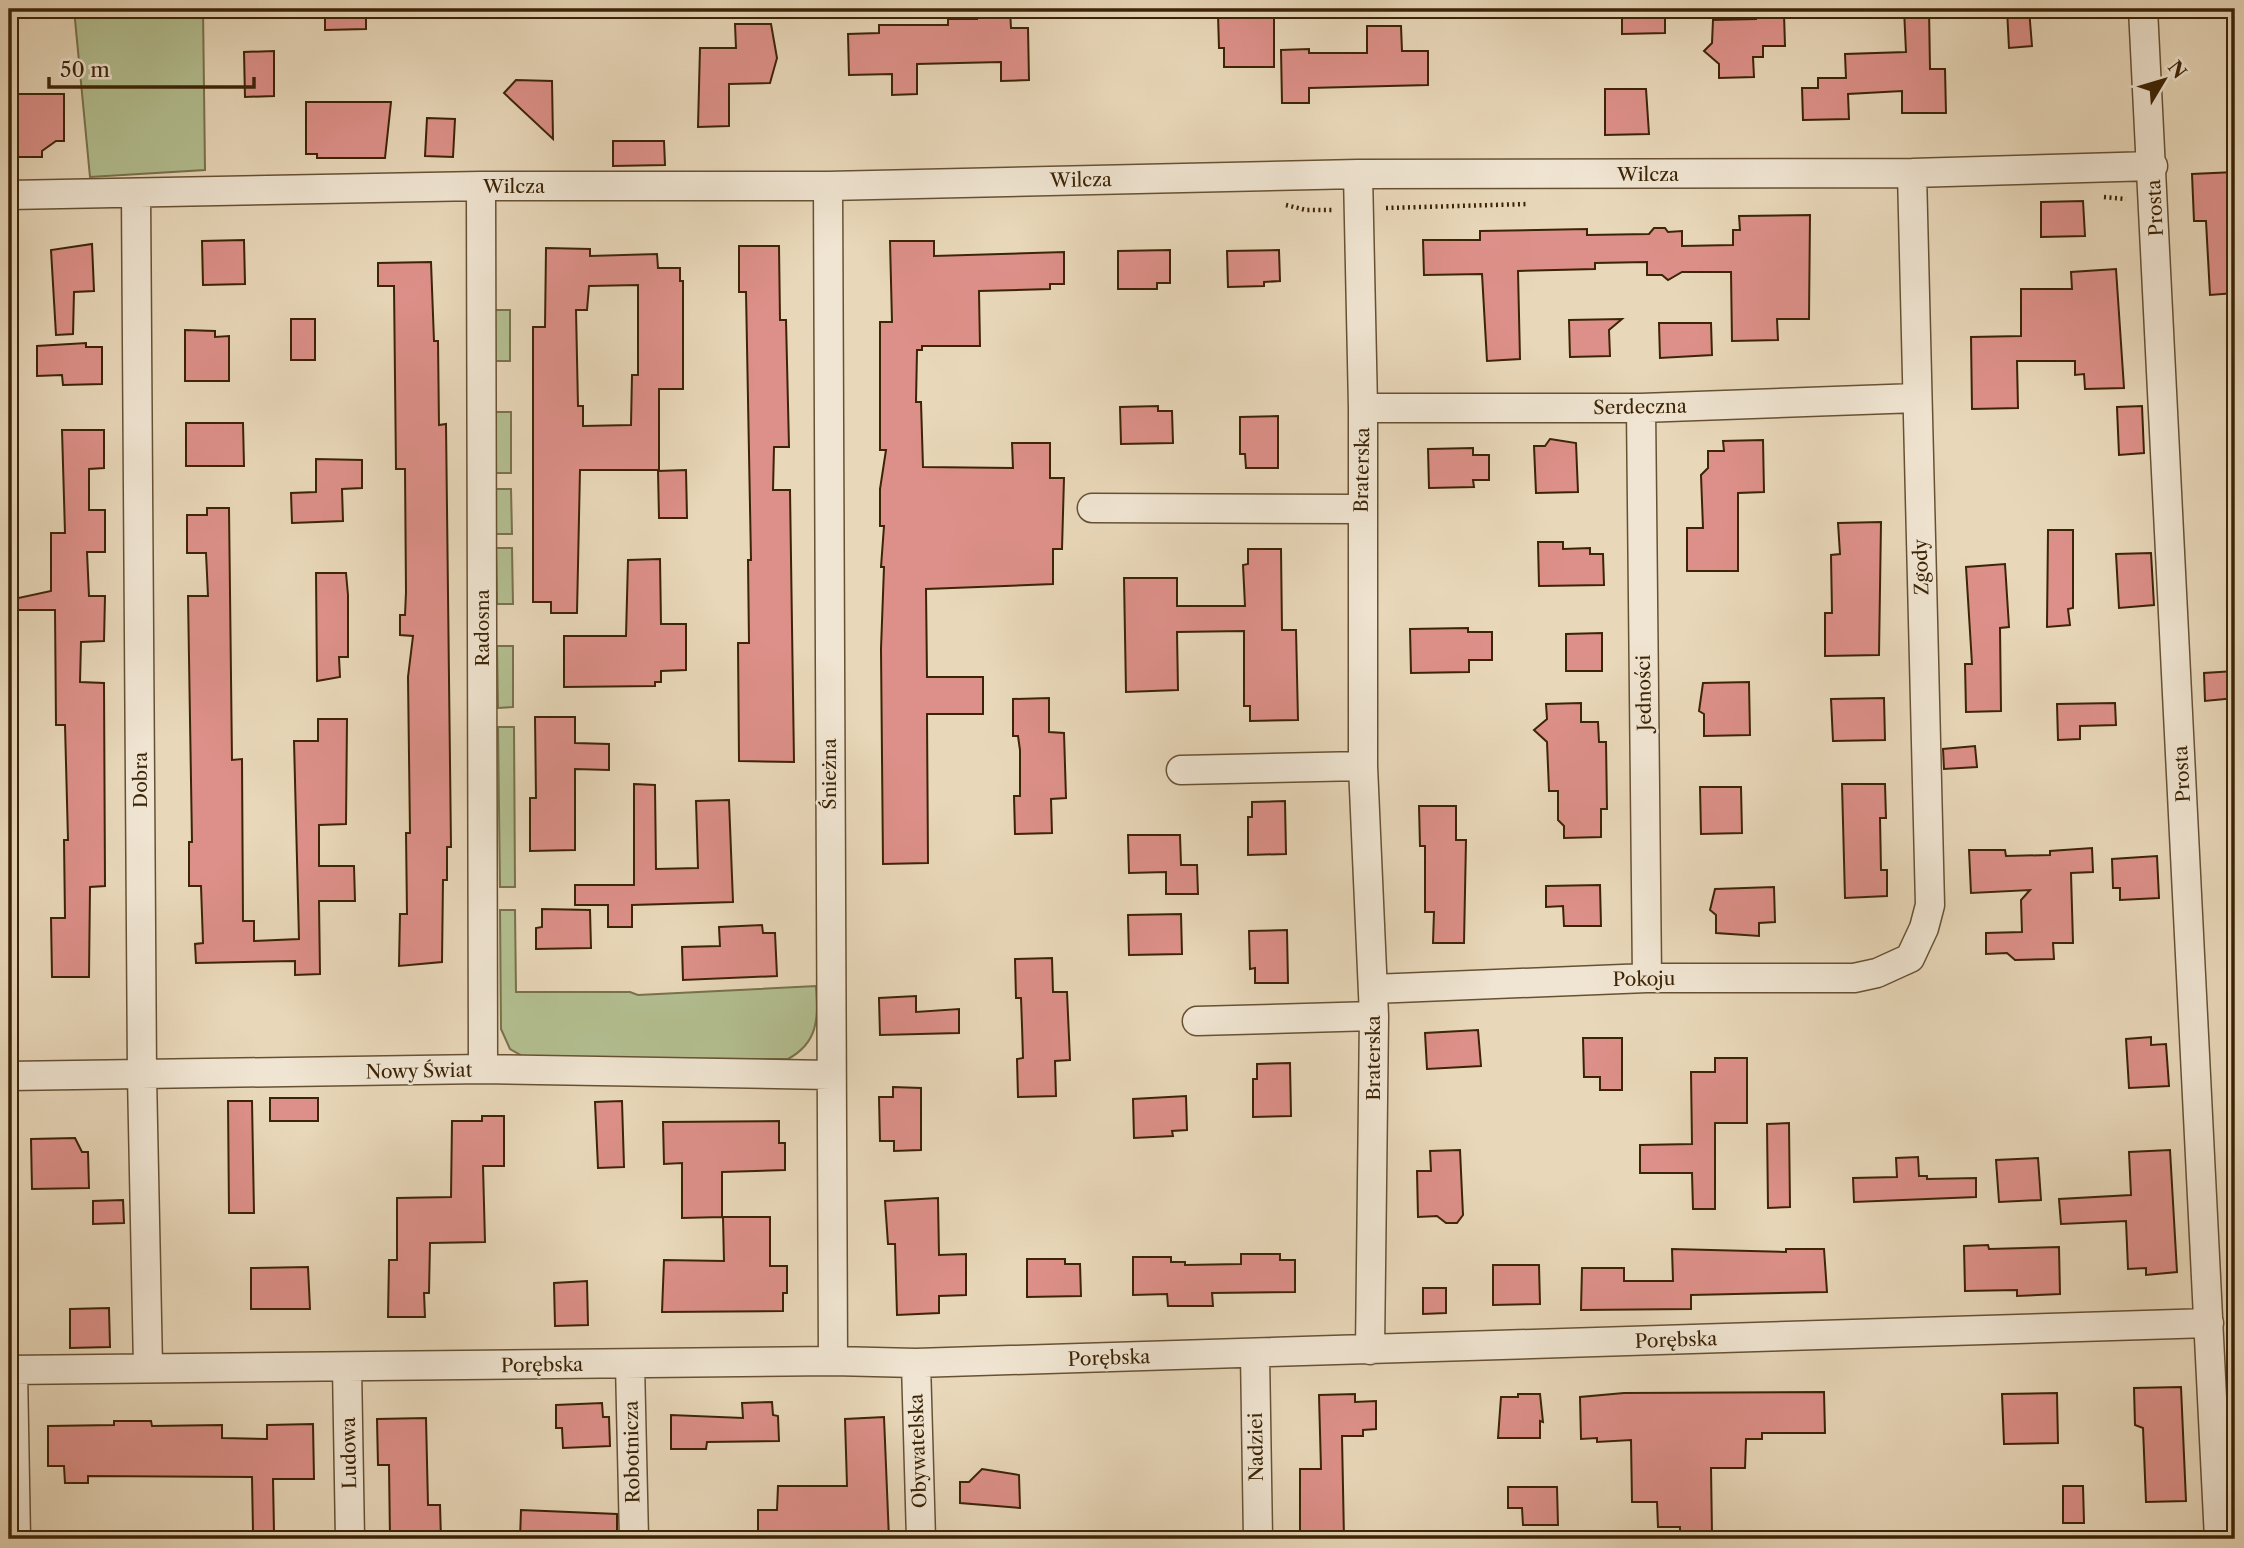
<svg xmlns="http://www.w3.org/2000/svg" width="2244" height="1548" font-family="'Libre Caslon Text',serif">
  <rect width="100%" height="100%" fill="#e8d7b9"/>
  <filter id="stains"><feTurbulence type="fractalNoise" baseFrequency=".00286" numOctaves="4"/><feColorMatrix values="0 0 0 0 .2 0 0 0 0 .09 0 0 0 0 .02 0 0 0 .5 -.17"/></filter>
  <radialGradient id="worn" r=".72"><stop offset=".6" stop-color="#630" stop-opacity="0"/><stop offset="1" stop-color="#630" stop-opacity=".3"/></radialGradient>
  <path fill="#b3bf91" stroke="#78724c" stroke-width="2" d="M74 9H203L205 170 90 177Z
    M494 310H510V361H494Z
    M495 412H511V473H496Z
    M496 489H511L512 534H496Z
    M496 548H512L513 604H497Z
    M497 646H513V707L498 708Z
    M498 727H514L515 887H500Z
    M500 910H515L516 992H630L638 995 816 986C818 1018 819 1042 788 1059L526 1058 510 1049 501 1029Z"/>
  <path fill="#dd9089" stroke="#3c2406" stroke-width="2" fill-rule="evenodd" d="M325 9H366V29L325 30Z
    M977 9H1010L1011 28H1028L1029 80 1001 81V62L917 64V94L892 95V74L849 75 848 34 879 33V25H948V19H977Z
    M1224 9H1274V67H1224V48H1219L1218 14H1224Z
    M1622 9H1665V33L1622 34Z
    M1904 9H1929L1930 69H1945L1946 113H1902V91L1848 94 1849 119 1803 120 1802 88H1818V78H1846L1845 54 1906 52Z
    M2007 9H2029L2032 46 2009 48Z
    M1756 14H1784L1785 46H1763V57H1753L1754 77 1719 78V64L1704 51 1712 43 1713 20 1756 19Z
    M735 24H771L777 58 770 83 729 84V126L698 127 700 48H736Z
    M1367 26H1401L1402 51H1428V85L1309 88V103H1282L1281 50 1309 49V53H1367Z
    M274 51V96L245 97 244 52Z
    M516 80 552 81 553 139 504 93Z
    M1605 89H1646L1649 134 1605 135Z
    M9 94H64V141H56L42 151V157H16V145H9Z
    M306 102H391L385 158H317V154H306Z
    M427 118 455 119 453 157 425 156Z
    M613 141H664L665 165 613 166Z
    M2235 172V293L2210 295 2206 221H2194L2192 174Z
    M2083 201 2085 236 2041 237V202Z
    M1810 215 1809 319H1777L1778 340 1732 341 1731 272H1682L1668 280 1662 275H1647V262L1595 263V269L1518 271 1520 359 1487 361 1482 274 1424 275 1423 240H1480V231L1587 229V235L1649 234 1654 228H1665L1668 232 1682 231V246L1733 245V230H1740L1739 216Z
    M244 240 245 284 203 285 202 241Z
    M890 241H934V256L1064 252V284H1050V289L979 291 980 346H922V350H917L916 402H921L923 467 1013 468 1012 443H1050V478H1064L1062 549H1053V584L926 589 927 677H983V714H927L928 863 883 864 881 649 884 567H881L884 526H880V489L886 450H880V322H892Z
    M92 244 94 291 74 292 73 334 56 335 51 250Z
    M739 246H779L780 320H786L789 447H774L773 490H790L794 762 739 761 738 643H749L748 560H751L746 292H739Z
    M546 248 590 249V256L657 254 658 268H680V281H683V389H659V470H580L577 613H551V602H533V327H545ZM638 285V375H632L631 425 583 426V406H578L576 310H587L589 286Z
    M1170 250V283H1157V289H1118V251Z
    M1279 250 1280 281 1264 282V286L1228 287 1227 251Z
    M431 262 434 341H438L439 425 446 424 451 847H447V880H443L442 962 399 966 400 914H407L406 833H410L408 677 413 636 400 635V615H405L406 592 405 469H396L394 286H378V263Z
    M2116 269 2124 388 2085 389 2084 374 2075 375V361H2017L2018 408 1972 409 1971 337 2021 336V289H2072L2071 272Z
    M291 319H315V360H291Z
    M1622 319 1609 330 1610 356 1570 357 1569 320Z
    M1659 323H1711L1712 355 1660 358Z
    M185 330 215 331V337L229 336V381H185Z
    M86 343V347H102V384L63 385 62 375 37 376V346Z
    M1158 406V411H1172L1173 443 1121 444 1120 407Z
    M2142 406 2144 453 2119 455 2117 407Z
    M1278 416V468H1246L1245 454H1240V417Z
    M186 423H243L244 466H186Z
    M62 430H104V468L89 469V510H105V552H87L89 596H105L104 641 81 642 80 682 104 683 105 886 90 887 89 977H52L51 918H65L64 840H68L65 725H56L55 610H9V600L51 591V533H65Z
    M1550 439 1576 443 1578 492 1536 493 1534 446H1545Z
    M1763 440 1764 492 1738 493V571H1687V528H1703L1701 475 1708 468V451H1724L1723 441Z
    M1473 448V455H1489V480H1473L1474 487 1429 488 1428 449Z
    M316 459 362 460V488L342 489 343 521 292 523 291 493 316 492Z
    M686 470 687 518H659L658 471Z
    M207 508H229L232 760 242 759 243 921H254V941L299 939 294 741H318V719H347L346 824 319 825V866H354L355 901H319L320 974 295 975V961L196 963 195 944 203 943 201 886H189V842H192L188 596H208L206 553H187V515H207Z
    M1881 522 1879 655 1825 656V613H1832L1831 555 1840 554 1838 523Z
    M2048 530H2073V608L2068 609 2070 625 2047 627Z
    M1538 542H1563V549L1590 548V554H1603L1604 585 1539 586Z
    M1248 549H1281L1282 630H1296L1298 720 1250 721V706H1244V631L1177 632 1178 690 1126 692 1124 578H1177V606H1245L1243 565 1248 564Z
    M2151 553 2154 605 2119 608 2116 554Z
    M660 559 661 624H686V670L661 671V682H655V686L564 687V636H626L628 560Z
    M2005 564 2009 627 2000 628 2001 711 1966 712 1965 664H1972L1966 567Z
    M316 573H346L348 595V657H339L340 677 317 681Z
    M1468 628V632H1492V660H1469V672L1411 673 1410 629Z
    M1602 633V671H1566V634Z
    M2235 671V698L2205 701 2204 673Z
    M1749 682 1750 735 1704 736V714L1699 711 1703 683Z
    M1049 698V732L1064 733 1066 798 1051 799 1052 833 1015 834 1014 796H1020V750L1018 736H1013V699Z
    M1884 698 1885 740 1833 741 1831 699Z
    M1581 703V722H1598L1599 742H1606L1607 809H1601V837L1564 838V826L1558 820V791H1549L1547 742 1534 730 1547 719 1546 704Z
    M2115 703 2116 725 2080 726V739L2058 740 2057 704Z
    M535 717H575V743L609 744V770L575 769V850L530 851V798H536Z
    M1975 746 1977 767 1944 769 1943 749Z
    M634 784 655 785 656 869 698 868 696 801 729 800 733 902 632 905V927H608V905H575V885H634Z
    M1842 784H1885L1886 818H1880L1881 870H1887V896L1845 898Z
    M1700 787H1741L1742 833 1701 834Z
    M1285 801 1286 854 1248 855V817H1252V802Z
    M1419 806H1456V840H1466L1464 943H1433L1434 912H1425V846H1420Z
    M1128 835H1180L1181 865H1197L1198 894H1166V872L1129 873Z
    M2092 848 2093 872 2071 873 2073 943H2053L2054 959 2015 960 2007 953 1986 954V933L2022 932 2021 900 2030 890 1971 893 1969 850H2005L2006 856 2050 855V851Z
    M2157 856 2159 898 2120 900V888H2113L2112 859Z
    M1600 885 1601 926H1564L1563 906 1546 907V886Z
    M1774 887 1775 922 1759 923V936L1716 933V915L1710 910 1715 889Z
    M542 909 590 910 591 948 536 949V928L542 927Z
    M1181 914 1182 954 1129 955 1128 915Z
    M762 925 763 933H775L777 976 683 980 682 947 720 946 719 927Z
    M1287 930 1288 983H1255V968L1250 969 1249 931Z
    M1052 958 1053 992H1067L1070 1060 1055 1061 1056 1096 1018 1097 1017 1059 1023 1058 1022 1026 1021 998H1016L1015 959Z
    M916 996V1012L959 1009V1033L880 1035 879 998Z
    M1478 1030 1481 1066 1427 1069 1425 1033Z
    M2151 1037V1045L2166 1044 2169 1086 2129 1088 2126 1039Z
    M1583 1038H1622V1090H1600V1077H1584Z
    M1715 1058H1747V1123H1715V1209H1693L1692 1173H1640V1145L1692 1144 1691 1072H1715Z
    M1290 1063 1291 1116 1253 1117V1079H1257V1064Z
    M893 1087 921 1088V1150L894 1151V1141H880L879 1097H893Z
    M1186 1096 1187 1130 1172 1131 1173 1136 1134 1138 1133 1099Z
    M270 1098H318V1121H270Z
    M228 1101H252L254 1213H229Z
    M622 1101 624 1167 598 1168 595 1102Z
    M482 1116H504V1166H483L485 1242 430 1243 429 1293H424L425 1317H388L389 1260H397V1198L451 1197 452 1121H482Z
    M779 1121V1143H785V1170L722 1172V1217L682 1218V1163L664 1164 663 1122Z
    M1789 1123 1790 1207 1768 1208 1767 1124Z
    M75 1138 82 1152H88L89 1188 32 1189 31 1139Z
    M1460 1150 1463 1215 1457 1223H1446L1437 1216 1418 1217 1417 1171H1431L1430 1151Z
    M2170 1150 2177 1272 2146 1275V1268L2128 1269 2126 1221 2061 1224 2059 1199 2131 1195 2129 1152Z
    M1918 1157 1919 1176H1927V1179L1976 1178V1197L1854 1202 1853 1178 1897 1177 1896 1158Z
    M2038 1158 2041 1200 1999 1202 1996 1160Z
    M938 1198 939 1255 966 1254V1295L939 1296V1313L897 1315 895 1244H888L885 1201Z
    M123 1200 124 1223 93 1224V1201Z
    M723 1217H770V1266H787V1293H783V1311L662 1312 664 1260 724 1261Z
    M1988 1245 1989 1249 2059 1247 2060 1294 2017 1296V1290L1965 1291 1964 1246Z
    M1672 1249 1786 1252V1249H1824L1827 1292 1691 1295V1309L1581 1310 1582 1268H1624V1281H1673Z
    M1241 1254H1280V1260H1295V1292L1212 1293 1213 1306H1168L1167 1294 1133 1295V1257H1171V1262H1185V1265L1241 1264Z
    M1027 1259H1065V1264H1080L1081 1296 1027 1297Z
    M1493 1265H1539L1540 1304 1493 1305Z
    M308 1267 310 1309H251V1268Z
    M587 1281 588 1325 555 1326 554 1283Z
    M1423 1288H1446V1313L1423 1314Z
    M109 1308 110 1347 70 1348V1309Z
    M2181 1387 2186 1501 2146 1502 2143 1428 2135 1425 2134 1388Z
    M1824 1392 1825 1433H1762V1439H1746L1745 1468H1711L1712 1534 1697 1539H1680V1527H1658L1657 1502H1632L1631 1440 1597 1442V1438L1581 1439 1580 1397 1624 1393Z
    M2057 1393 2058 1443 2004 1444 2002 1394Z
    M1355 1394V1402L1376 1401V1429L1363 1430V1436H1342L1344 1539H1300V1469H1321L1319 1395Z
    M1518 1394H1540L1543 1422 1540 1421V1438H1498L1501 1397H1518Z
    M772 1402 773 1415 778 1416 779 1441 707 1442 706 1449H671V1415L743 1418 742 1403Z
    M602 1403 603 1417H609L610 1446 563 1448 562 1428H556V1405Z
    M884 1417 889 1539 758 1538V1510H777L778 1486H847L845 1419Z
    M426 1418 428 1505H440L441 1539H390L389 1465H378L377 1419Z
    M114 1421H151L152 1426 222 1425V1438L267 1439V1425L313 1424 314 1479H273L274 1532H253L252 1477 88 1476V1483H65L64 1466H48V1426L114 1425Z
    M982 1469 1019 1475 1020 1508 960 1503V1482H969Z
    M2063 1486H2083L2084 1523H2063Z
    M1508 1487H1557L1558 1525H1523L1522 1508H1508Z
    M521 1510 617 1514V1539H520Z"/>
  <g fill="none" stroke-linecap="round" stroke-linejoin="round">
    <g stroke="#675133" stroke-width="31">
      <path id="street" d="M2143 9 2219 1539
        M1358 174 1363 408V766L1374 1016 1370 1350
        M481 186 483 1069
        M828 186 833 1361
        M136 193 142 1076 148 1367
        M9 195 481 186H828L1358 174 1912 173 2153 166
        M1363 408H1641L1917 398
        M1641 408 1647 978
        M1092 508 1362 509
        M1181 770 1363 766
        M1373 989 1647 978H1854L1877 973 1910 958 1924 928 1930 905 1912 173
        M1197 1021 1374 1016
        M9 1076 483 1069 830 1075
        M1255 1354 1258 1539
        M916 1363 921 1539
        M630 1364 634 1539
        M347 1367 350 1539
        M9 1370 833 1361 916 1363 2209 1323
        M13 1370 16 1539"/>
    </g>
    <path stroke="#3c2406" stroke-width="4.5" stroke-dasharray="2 3.5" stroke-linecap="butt" d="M2104 197 2126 199
      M1286 205 1306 210H1332
      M1386 208 1528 204"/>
    <use href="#street" stroke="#f0e5d2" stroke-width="28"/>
  </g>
  <g text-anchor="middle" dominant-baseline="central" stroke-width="5" stroke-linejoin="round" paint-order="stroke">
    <g font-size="19" fill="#3c2406" stroke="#f0e5d2">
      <text x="1648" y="174">Wilcza</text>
      <text transform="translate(1081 180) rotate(-1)">Wilcza</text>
      <text x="514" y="186">Wilcza</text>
      <text transform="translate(2155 208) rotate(-93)">Prosta</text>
      <text transform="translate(1640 407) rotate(-1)">Serdeczna</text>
      <text transform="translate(1362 470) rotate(-89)">Braterska</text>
      <text transform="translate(1921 567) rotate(-92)">Zgody</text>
      <text transform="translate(482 628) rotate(-90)">Radosna</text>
      <text transform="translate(1644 693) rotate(-91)">Jedności</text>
      <text transform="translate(829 774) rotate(-90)">Śnieżna</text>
      <text transform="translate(2182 774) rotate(-93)">Prosta</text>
      <text transform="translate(140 780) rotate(-90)">Dobra</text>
      <text transform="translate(1644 979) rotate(-1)">Pokoju</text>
      <text transform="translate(1373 1058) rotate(-90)">Braterska</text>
      <text transform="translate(419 1071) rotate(-1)">Nowy Świat</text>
      <text transform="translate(1676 1340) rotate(-2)">Porębska</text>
      <text transform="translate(1109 1358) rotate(-2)">Porębska</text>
      <text transform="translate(542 1365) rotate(-1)">Porębska</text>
      <text transform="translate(1256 1447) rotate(-91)">Nadziei</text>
      <text transform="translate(918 1451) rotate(-92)">Obywatelska</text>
      <text transform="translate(632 1452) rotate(-91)">Robotnicza</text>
      <text transform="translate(349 1453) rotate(-91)">Ludowa</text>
    </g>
  </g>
  <rect width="2244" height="1548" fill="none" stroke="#e8d7b9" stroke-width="35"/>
  <rect x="10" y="10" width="2223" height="1527" fill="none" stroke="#3c2406" stroke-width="3.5"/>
  <rect x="18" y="18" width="2209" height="1513" fill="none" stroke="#3c2406" stroke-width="2"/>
  <g transform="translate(2164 80) rotate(52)" stroke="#f0e5d2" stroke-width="5" paint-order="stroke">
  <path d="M0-5L12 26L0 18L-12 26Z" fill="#3c2406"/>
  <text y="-10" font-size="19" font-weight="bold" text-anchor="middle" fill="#3c2406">N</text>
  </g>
  <path d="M49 77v10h205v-10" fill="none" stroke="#3c2406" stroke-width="3.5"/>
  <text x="60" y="77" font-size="21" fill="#3c2406" stroke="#f0e5d2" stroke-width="5" paint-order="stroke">50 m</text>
  <rect width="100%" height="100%" filter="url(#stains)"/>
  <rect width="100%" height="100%" fill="url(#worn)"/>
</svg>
